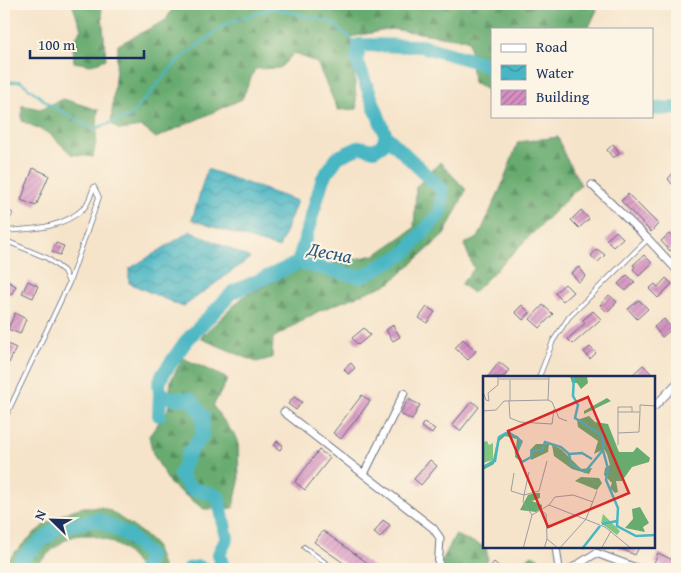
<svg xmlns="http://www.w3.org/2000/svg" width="681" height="573" font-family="'Gentium Book Plus',serif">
  <defs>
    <pattern id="forest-firs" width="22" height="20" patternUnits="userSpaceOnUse" patternTransform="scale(1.25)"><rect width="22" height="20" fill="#68ab6f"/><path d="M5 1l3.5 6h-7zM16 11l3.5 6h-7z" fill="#558c5e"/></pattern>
    <pattern id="water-waves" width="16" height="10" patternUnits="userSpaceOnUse" patternTransform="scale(1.25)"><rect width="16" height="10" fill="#48b6c3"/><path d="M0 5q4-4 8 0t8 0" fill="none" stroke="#3b94a2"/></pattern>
    <pattern id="building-hatch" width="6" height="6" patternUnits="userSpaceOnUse" patternTransform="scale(1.25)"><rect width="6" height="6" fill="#d68dc0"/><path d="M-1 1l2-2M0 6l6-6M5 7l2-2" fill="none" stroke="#ad749f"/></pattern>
  </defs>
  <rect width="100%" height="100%" fill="#fcf5e5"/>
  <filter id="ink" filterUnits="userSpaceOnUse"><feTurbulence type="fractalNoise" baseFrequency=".02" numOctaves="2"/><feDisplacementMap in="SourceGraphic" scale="10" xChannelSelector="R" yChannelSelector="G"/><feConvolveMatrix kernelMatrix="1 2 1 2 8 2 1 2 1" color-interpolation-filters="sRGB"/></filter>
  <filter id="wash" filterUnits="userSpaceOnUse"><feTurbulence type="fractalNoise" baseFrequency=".0096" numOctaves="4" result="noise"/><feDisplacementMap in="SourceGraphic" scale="20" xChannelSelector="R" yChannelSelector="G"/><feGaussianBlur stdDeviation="1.12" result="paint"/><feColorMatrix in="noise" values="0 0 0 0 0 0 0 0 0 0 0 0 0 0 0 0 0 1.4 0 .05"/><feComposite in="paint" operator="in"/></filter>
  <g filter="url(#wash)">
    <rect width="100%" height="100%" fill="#f6e4ca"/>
    <path fill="url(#forest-firs)" stroke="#426d66" d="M72 4H101L106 59 91 65 74 62 73 44 81 28Z
      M175 4H594L597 10 588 29H492V92L473 83 469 40 391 29 351 37 357 109 338 110 317 63 294 53 280 68 255 69 242 99 156 138 142 127 119 130 111 123 118 45 166 20Z
      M63 99 98 110 96 142 93 157 71 154 50 134 22 121V105L40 109Z
      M558 137 565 156 581 185 473 293 461 284 474 269 464 244 478 238 502 185 518 142Z
      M440 162 466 190 444 235 390 283 319 311 273 338 272 358 256 362 200 338 244 296 295 271 375 255 414 228 416 187Z
      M183 358 228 379 213 406 238 440 239 482 233 508 204 509 170 484 153 454 149 436 168 410 171 380Z
      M84 507H101L109 510 142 533 155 545 163 569H141C136 563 130 554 123 549 110 540 88 531 72 537 61 540 41 560 33 569H4V565C26 539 50 514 84 507Z
      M455 535 486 547 488 560 482 569H440V565Z
      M532 555 552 565V569H518L521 563Z"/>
    <path fill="url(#water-waves)" stroke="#327290" d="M207 169 297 201 279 248 192 220Z
      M191 231 250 258 183 307 129 283V269Z"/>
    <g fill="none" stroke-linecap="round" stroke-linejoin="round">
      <path stroke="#48b6c3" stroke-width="2.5" d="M4 83 20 81 49 104 93 129 129 117 178 61 227 23 273 8 331 22 359 45"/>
      <path stroke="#48b6c3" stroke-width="14" d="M652 109 677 108
        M298 263 323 178 338 157 360 147 374 150 382 145 386 136
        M159 415 160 393
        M17 569 23 557 57 528 97 519 129 536 149 556 144 569
        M189 569 198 567 205 569
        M216 569 223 567 219 554 227 538 218 496 190 488 180 475 189 453 202 436 203 416 190 399 171 398 160 393 159 384 163 374 186 341 233 292 298 263 361 277 404 254 441 212 442 190 386 136 357 61 359 45 421 46 485 64 492 69"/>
    </g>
    <g id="blocks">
      <path fill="url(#building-hatch)" d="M613 144 620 153 613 158 607 150Z
        M33 168 49 175 36 206 21 200Z
        M673 173 677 179 672 184 668 179Z
        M628 194 658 224 651 232 621 201Z
        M581 210 589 219 579 228 571 220Z
        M616 231 623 238 613 247 606 240Z
        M669 234 677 242V244L670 251 661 241Z
        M56 243 64 246 60 255 52 252Z
        M597 249 605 255 598 262 591 256Z
        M644 255 652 263 639 276 633 269 635 267 633 265Z
        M579 267 586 276 579 282 571 273Z
        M627 275 635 282 626 291 618 284Z
        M666 278 672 284 658 298 649 289 655 284 658 287Z
        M4 279 16 286 11 295 4 290Z
        M28 281 38 286 33 298 22 293Z
        M565 284 573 292 563 301 555 293Z
        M609 295 617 302 607 312 600 305Z
        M639 300 648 309 637 319 628 309Z
        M522 305 530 313 523 320 515 312Z
        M543 305 553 314 540 328 530 319Z
        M427 307 435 312 427 323 419 318Z
        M593 311 601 319 573 344 568 339 585 323 583 320Z
        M15 313 26 319 20 334 8 329Z
        M664 319 672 329 662 337 654 327Z
        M393 325 400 337 393 341 386 330Z
        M364 328 370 335 358 345 352 338Z
        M463 339 476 351 468 360 455 348Z
        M4 342 16 348 9 363 4 360Z
        M590 347 596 353 590 359 584 352Z
        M499 362 509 370 504 377H488Z
        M351 363 355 368 348 374 344 369Z
        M643 365 651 373 647 377H630Z
        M362 395 370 401 341 439 333 433Z
        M294 397 302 402 296 410 288 404Z
        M408 399 420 405 412 420 400 414Z
        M472 401 479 407 460 431 452 425Z
        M424 422 435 429 432 434 421 427Z
        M277 441 283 445 280 450 274 446Z
        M319 450 330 458 305 490 295 482Z
        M430 460 437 466 421 485 414 479Z
        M383 520 390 525 380 538 374 533Z
        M323 531 376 569H352L314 542Z
        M616 547H639L635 555Z
        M658 553 677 562V569H670L654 563Z
        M494 562 502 569H488Z"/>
    </g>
  </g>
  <g filter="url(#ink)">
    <use href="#blocks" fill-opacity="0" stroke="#686e84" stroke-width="1"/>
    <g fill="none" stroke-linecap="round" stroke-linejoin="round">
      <g stroke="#686e84" stroke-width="5.5">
        <path id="lane" d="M4 225 10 214
          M4 231C32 229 62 229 84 208 89 203 91 193 94 187
          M4 240 47 258 64 271 69 283 4 420
          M69 283 99 197 94 187
          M539 377 553 341 569 317 648 239
          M304 547 334 569"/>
      </g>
      <g stroke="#686e84" stroke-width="9">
        <path id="street" d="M592 185 648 239 677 270
          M655 406 677 383
          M284 412 433 528 440 538 438 569
          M364 474 404 393
          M556 547 559 569
          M571 569 596 553 639 569"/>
      </g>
      <use href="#lane" stroke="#fff" stroke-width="4"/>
      <use href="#street" stroke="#fff" stroke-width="7"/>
    </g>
  </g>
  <g text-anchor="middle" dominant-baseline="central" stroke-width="4" stroke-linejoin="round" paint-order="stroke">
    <g font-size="19" font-style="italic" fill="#28587c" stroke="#fcf5e5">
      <text transform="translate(330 252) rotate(11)">Десна</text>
    </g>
  </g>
  <g transform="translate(483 376)">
    <rect width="172" height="172" fill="#f6e4ca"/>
    <path d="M4 65 6 69 10 67V84L0 87V66Z" fill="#80c681"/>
    <path d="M87 0H104L105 7 98 13 94 7H89ZM124 22 128 25 101 38V35ZM106 40 112 46 125 48 136 76H150L154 71 167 82 166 86 149 91 139 105H133L135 116 132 117 127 112 129 107 121 99 122 92 127 89 124 78 121 73 111 78 115 65 95 51 94 44ZM26 55 40 65 34 79 37 85 32 81 34 63 22 60 14 67 11 88 0 94V90L10 84 15 61ZM53 68H66L65 76 48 84 47 74ZM69 69 78 73 98 93 109 92 106 98 89 93 71 80ZM98 101 116 102 119 107 114 114 92 105ZM52 117H57V122L49 125 59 129V132L53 136 37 134 45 119ZM157 131 166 147 160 151 162 156 142 152 150 143 149 133Z" fill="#68ab6f"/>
    <path d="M120 138 137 155 134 159 118 147Z" fill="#80c681"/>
    <path fill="none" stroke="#48b6c3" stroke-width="2.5" d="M91 0 90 20 95 29 92 42 120 60V74M86 78 99 77 109 83M0 91 12 85 16 61 23 57 34 61 38 66 33 77 39 86 48 81 49 75 59 74 62 66 78 71 86 78 88 88 102 96 120 74 125 93 123 104 135 132 134 150 153 160 173 159M119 148 134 145M99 173 117 150"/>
    <path fill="none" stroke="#9e9c9f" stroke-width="1" d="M16 3H66M1 18 3 24 6 25 5 17 15 9V0M65 24 69 26 76 42 84 45M65 24 66 0M26 25 27 42 37 46 69 48 71 33M27 25V4M0 35 13 34 21 25 65 24M135 36V31H149V36M135 57 156 56 157 36M135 69V36H157V29L173 30M31 97 28 115 41 119 46 96M66 129 122 151 149 173M58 134 63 138 64 163 61 173M49 139 40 126 41 119 56 115 64 85M64 163 76 173M40 173 49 139 66 129 72 121 90 119 110 126M76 173 103 143 114 115M118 173 128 155"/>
    <path fill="#d62828" fill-opacity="0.15" stroke="#d62828" stroke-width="2.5" d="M105 21 146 117 65 151 25 55Z"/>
    <rect width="172" height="172" fill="none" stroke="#1b2f5e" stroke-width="2.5"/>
  </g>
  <rect width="681" height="573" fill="none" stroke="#fcf5e5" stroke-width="20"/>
  <rect x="491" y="28" width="162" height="90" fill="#fcf5e5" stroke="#a2a6af"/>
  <rect x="501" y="44" width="25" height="8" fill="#ffffff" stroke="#a2a6af"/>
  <text x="536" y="52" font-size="15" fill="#1b2f5e">Road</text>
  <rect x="501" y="65" width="25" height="15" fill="url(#water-waves)" stroke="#a2a6af"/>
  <text x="536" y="78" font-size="15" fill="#1b2f5e">Water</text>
  <rect x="501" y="90" width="25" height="15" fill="url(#building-hatch)" stroke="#a2a6af"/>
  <text x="536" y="102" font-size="15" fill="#1b2f5e">Building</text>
  <g transform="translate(52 520) rotate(293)" stroke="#fcf5e5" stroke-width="4" paint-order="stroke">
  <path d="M0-4L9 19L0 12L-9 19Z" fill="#1b2f5e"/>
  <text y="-8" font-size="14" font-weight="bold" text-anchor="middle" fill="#1b2f5e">N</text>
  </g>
  <path d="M30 50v8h114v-8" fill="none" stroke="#1b2f5e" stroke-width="2.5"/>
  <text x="38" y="50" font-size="15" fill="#1b2f5e" stroke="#fcf5e5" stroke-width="4" paint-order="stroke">100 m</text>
</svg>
